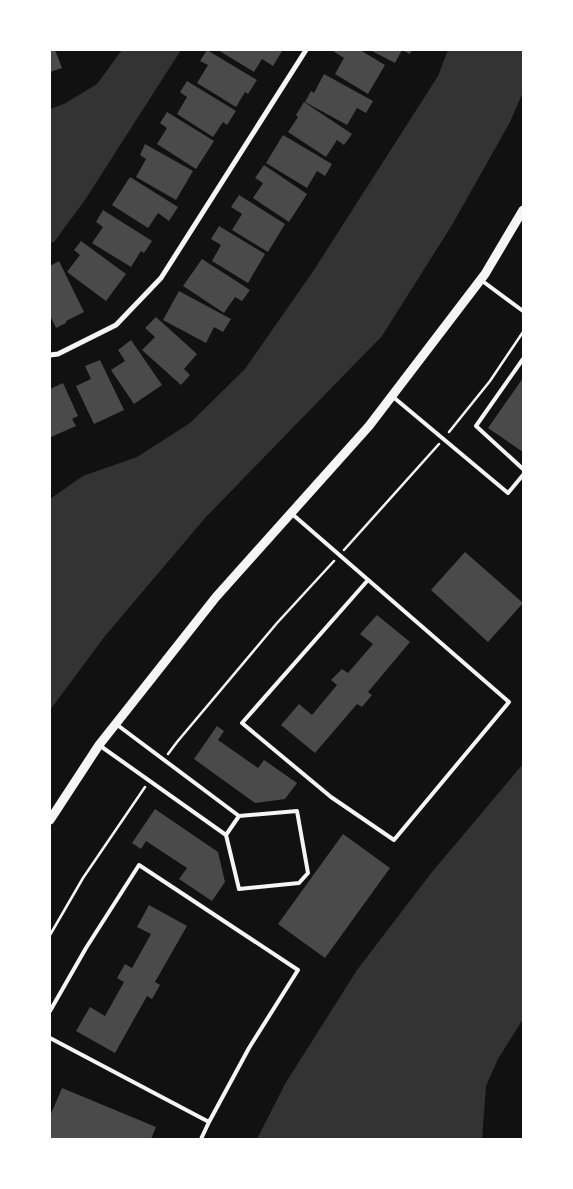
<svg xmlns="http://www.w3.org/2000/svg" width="573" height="1189" font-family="'Crimson Pro',serif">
  <rect width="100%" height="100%" fill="#111"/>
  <path fill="#333" d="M122 50H181L85 200 54 242 50 243V109L64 104 97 84Z
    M448 50H523V92L510 122 452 225 382 336 205 518 105 636 50 710V499L83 476 137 457 190 423 245 369 314 270 438 76Z
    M523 764V1019L498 1059 486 1086 482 1139H257L285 1084 357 970 432 872Z"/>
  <path fill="#4a4a4a" d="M50 50H55L62 68 50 72Z
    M207 50 257 80 248 94 245 92 236 107 197 83 208 65 200 61Z
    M218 50H281L282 51 273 66 262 59 254 72Z
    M334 50H360L385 65 368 94 335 74 344 58 333 51Z
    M370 50H412L410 54 402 50 395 63Z
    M324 74 373 101 366 113 357 108 347 125 305 102 311 91 314 93Z
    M187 81 236 111 227 125 223 122 213 137 177 114 187 97 180 92Z
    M304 102 352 134 344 145 337 140 326 157 288 132 298 117 296 115Z
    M167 112 214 141 196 169 157 144 167 128 160 123Z
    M283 135 332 164 325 176 317 171 307 188 266 163Z
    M145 144 193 171 176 200 136 177 146 159 140 155Z
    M264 165 307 194 289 222 253 198 263 183 255 178Z
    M130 177 178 207 169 221 158 213 148 228 112 205Z
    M239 195 285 224 268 252 232 230 242 214 231 207Z
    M103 210 152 241 144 253 141 251 131 267 92 243 103 227 96 222Z
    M219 226 265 254 248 283 212 261 221 245 211 239Z
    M81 241 126 274 106 301 67 272 80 255 74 250Z
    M202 259 250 290 242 301 235 297 224 313 183 286Z
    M59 261 84 312 66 321V323L56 328 50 315V266Z
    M179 291 231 319 223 332 214 327 206 343 163 320Z
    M156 317 197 354 184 369 190 375 181 385 142 350 155 337 145 328Z
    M131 340 162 385 134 404 111 370 125 361 118 350Z
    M100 360 124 410 94 424 76 386 91 379 85 366Z
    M523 378V452L488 428Z
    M63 383 78 416 72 419 76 426 51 437 50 434V389Z
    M465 552 523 603 488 642 431 590Z
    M377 615 410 642 368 692 372 695 362 707 357 704 315 753 281 725 299 704 312 715 337 685 331 680 342 669 348 673 373 644 360 634Z
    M217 726 224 731 218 740 258 768 264 760 297 783 285 799 255 803 194 759Z
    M155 809 218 852 225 882 212 901 179 879 187 868 146 841 141 849 132 843Z
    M343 834 390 868 325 958 278 924Z
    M149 905 187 926 155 982 160 985 152 999 147 996 115 1053 76 1031 90 1007 105 1016 124 982 117 978 125 964 132 968 151 934 137 927Z
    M62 1088 156 1127 151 1139H50V1116Z"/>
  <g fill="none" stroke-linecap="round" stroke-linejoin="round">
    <path stroke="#f5f5f5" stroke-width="2.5" d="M449 432 490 381 523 332
      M344 550 439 444
      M168 754 177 742 277 623 334 561
      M50 935 83 878 145 787"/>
    <path stroke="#f5f5f5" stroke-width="4" d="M481 280 523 311
      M523 359 476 426 523 469
      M392 396 508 493 523 475
      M291 513 509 702 394 840 331 797 242 723 368 580
      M99 745 226 835 239 889 299 883 308 873 297 811 239 816 116 724
      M226 835 239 816
      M50 1011 86 948 139 865 298 970 249 1048 209 1122
      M50 1038 209 1122 201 1139"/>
    <path stroke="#f5f5f5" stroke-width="5" d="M50 355 58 354 116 325 161 278 306 50"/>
    <path stroke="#f5f5f5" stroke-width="9" d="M50 820 99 745 216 597 369 426 485 274 523 210"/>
  </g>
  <rect width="573" height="1189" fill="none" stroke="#ffffff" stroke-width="102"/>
</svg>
